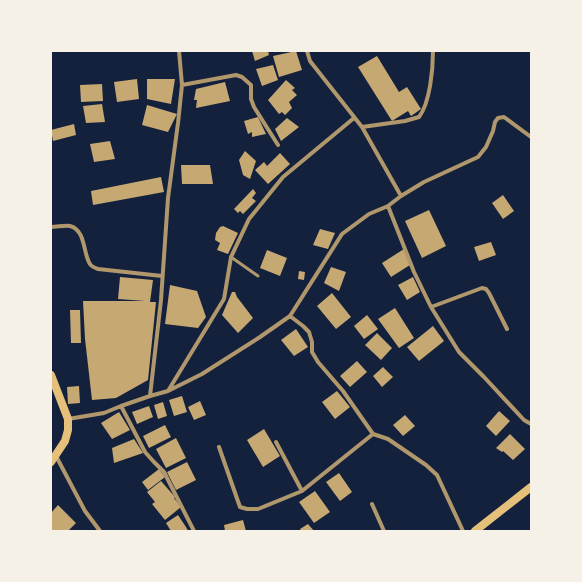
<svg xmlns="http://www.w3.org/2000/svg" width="582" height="582" font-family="'IBM Plex Sans',sans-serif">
  <rect width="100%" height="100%" fill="#14213d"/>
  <path fill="#c6a872" d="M252 51H268L269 55 255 61Z
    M296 51 302 70 279 77 273 56Z
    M377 56 399 92 407 87 421 109 411 116 408 111 392 121 358 67Z
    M273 65 278 80 262 86 256 69Z
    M137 79 139 99 117 102 114 82Z
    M147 79H175L171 104 147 99Z
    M286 80 295 88 292 90 297 95 289 102 292 108 285 115 282 112 279 114 268 100Z
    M225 82 230 101 196 108 197 100H194L196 89Z
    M102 84 103 101 81 102 80 85Z
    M102 104 105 122 86 123 83 106Z
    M147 105 177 114 168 132 142 125Z
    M258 117 266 134 252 137V132L248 134 244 121Z
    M287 118 299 127 281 141 275 129Z
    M74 124 76 135 53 141 51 130Z
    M110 141 115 159 94 162 90 144Z
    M245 151 256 161 250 179 243 175 239 160Z
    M280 153 290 164 268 184 255 170 264 162 267 166Z
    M181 165H210L213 184H182Z
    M161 177 164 192 93 205 91 191Z
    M253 189 256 193 252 198 256 201 243 214 240 211 238 213 234 209Z
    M503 195 514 211 503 219 492 203Z
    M429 210 446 246 422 258 405 221Z
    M223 226 238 233 228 254 217 250 220 243 215 240 216 233 220 227Z
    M320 229 335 233 328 249 313 245Z
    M491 242 496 255 479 261 474 247Z
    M404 249 410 265 391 277 382 263Z
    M267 250 287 258 280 276 260 268Z
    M331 267 346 272 339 291 324 283Z
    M299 271 305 272 304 280 298 279Z
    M120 277 153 280 150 302H156L148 380 116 398 92 400 85 339 83 301H145L118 299Z
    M413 277 420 292 407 300 398 285Z
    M170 285 197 291 206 317 198 328 165 324Z
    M232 292H235L237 297 253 318 238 333 222 315Z
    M332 293 351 317 336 329 317 306Z
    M395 308 414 338 399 348 378 319Z
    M70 310H80L81 343H71Z
    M367 315 378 329 364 339 354 326Z
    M433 326 444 341 419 361 407 347Z
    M296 329 308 347 294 356 281 340Z
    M377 333 392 348 381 360 365 345Z
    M357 361 367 372 350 387 340 376Z
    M383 367 393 377 382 387 373 376Z
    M79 386 80 403 68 404 67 387Z
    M337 391 350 407 335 419 322 402Z
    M182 396 187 412 174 416 169 400Z
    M200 401 206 415 194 420 188 407Z
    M163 402 167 416 158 419 154 405Z
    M149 406 153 417 137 424 132 412Z
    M499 411 510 421 496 436 486 426Z
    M119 412 130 430 112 439 101 423Z
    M405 415 415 426 403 436 393 425Z
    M165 425 171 437 149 448 143 436Z
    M264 429 280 456 263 467 247 440Z
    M510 434 525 449 513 460 503 451 502 452 496 448Z
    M176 438 186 458 166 468 156 449Z
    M134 439 143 453 114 463 112 448Z
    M187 462 196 480 176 490 167 472Z
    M159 469 165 477 148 490 142 482Z
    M339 473 352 492 340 501 326 482Z
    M161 481 175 497 174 498 181 507 165 520 152 504 155 502 147 492Z
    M315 491 330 512 314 523 299 502Z
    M58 505 76 523 68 531H51V513Z
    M178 515 186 527 188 531H171L166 523Z
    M243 520 246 531H225L224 525Z
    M308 524 314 531H301L300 529Z"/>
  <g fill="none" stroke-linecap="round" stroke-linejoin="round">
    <path stroke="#b1986c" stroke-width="3" d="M231 257 258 276"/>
    <path stroke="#b1986c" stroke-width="4" d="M307 51 310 61 362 127 405 121 419 117C430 103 433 69 433 51
      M182 85 236 75 242 77 251 85V99L254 107 278 145
      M362 127 401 196
      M388 206 414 272 431 307 459 352 484 377 524 420 531 424
      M51 227C57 227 65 225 70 226 86 230 83 254 90 264 92 267 95 268 98 269L162 276
      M431 307 482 288 486 289 489 293 507 329
      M290 316 303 326 309 332 312 342V352L318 362 343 391 373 434 388 439 426 465 437 475 463 531
      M168 391 202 374 260 337 290 316 342 234 369 214 388 206 401 196 424 182 478 157 486 147 493 131 495 122 498 118 504 117 531 137
      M150 396 161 300 168 198 178 123 182 85 179 51
      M121 406 145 452 154 462 164 472 194 531
      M68 419 104 413 121 406 150 396 168 391 224 299 231 257 249 219 283 177 354 118
      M276 442 302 491
      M219 447 240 507 247 509H258L302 491 373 434
      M56 456 85 511 100 531
      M372 504 384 531"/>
    <path stroke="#e5c07b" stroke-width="8" d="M51 375 68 419V430L65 441 51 462
      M475 531 531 487"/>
  </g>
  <rect width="582" height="582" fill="none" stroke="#f6f1e7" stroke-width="104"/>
</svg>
